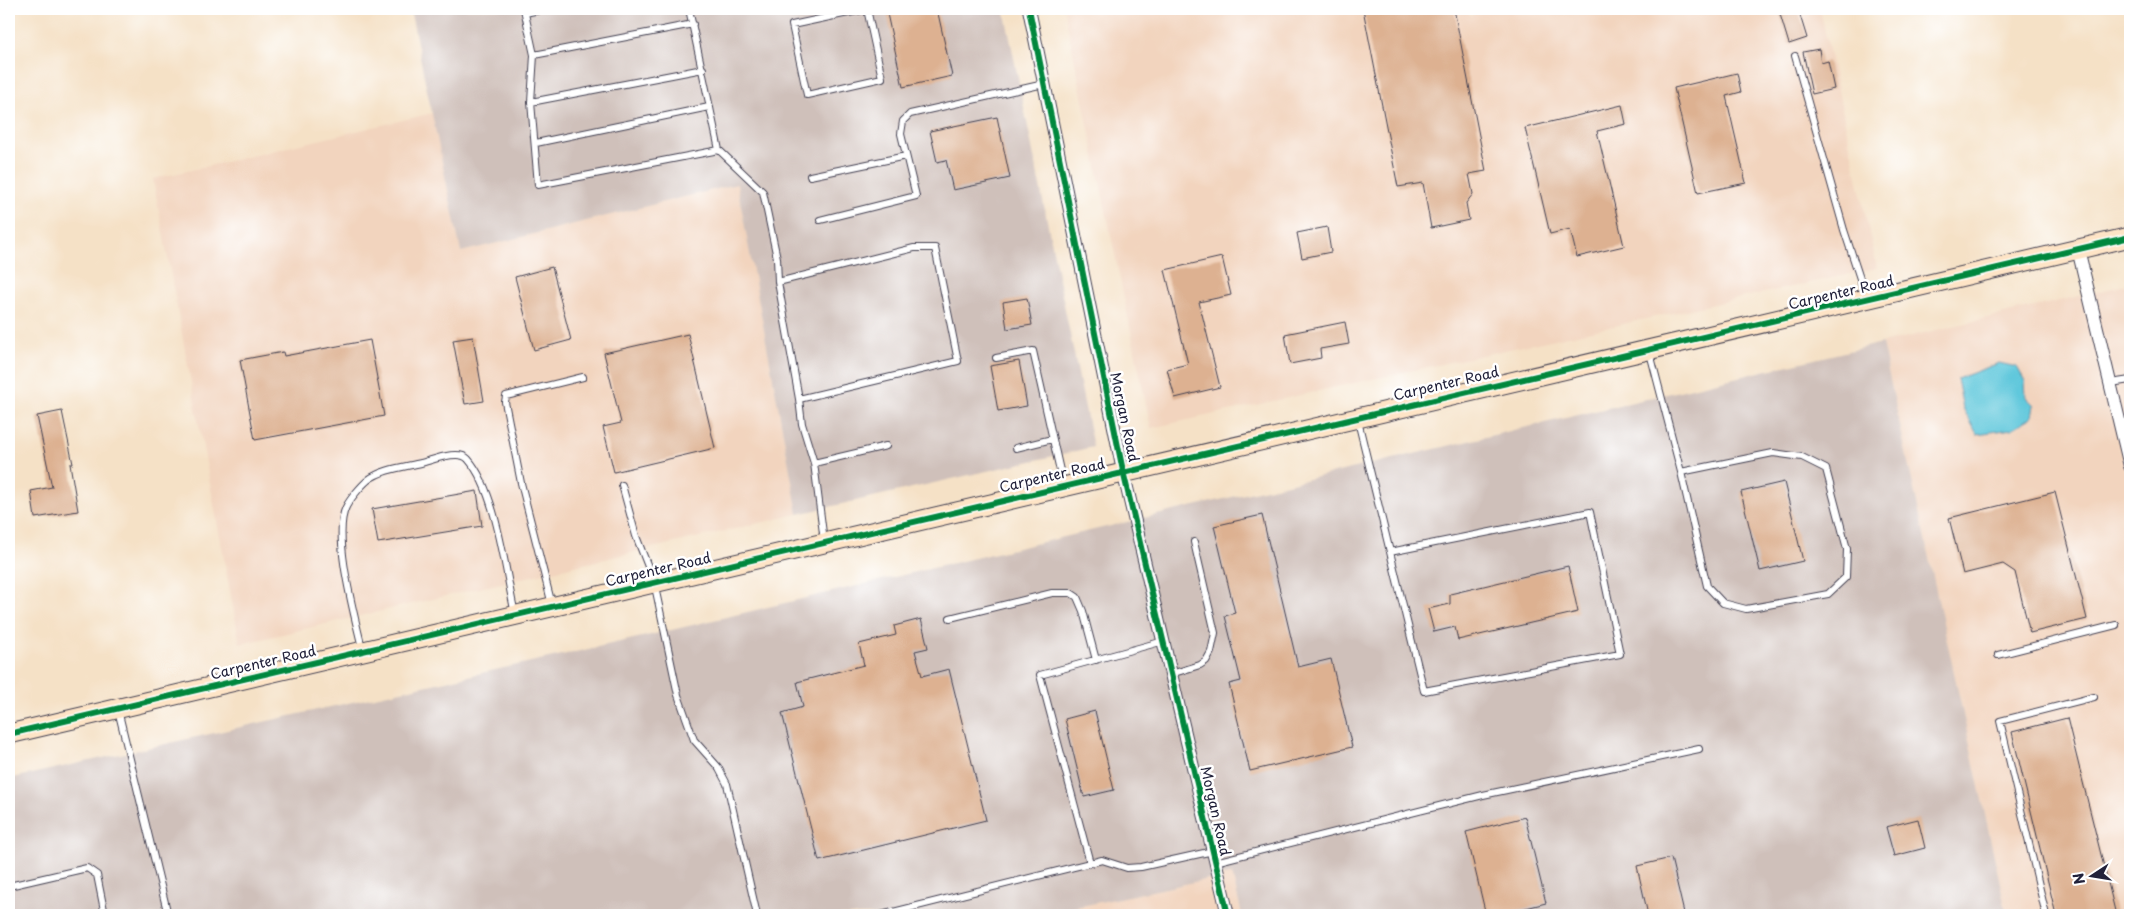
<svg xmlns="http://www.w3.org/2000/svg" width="2139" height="924" font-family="'Playpen Sans',sans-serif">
  <rect width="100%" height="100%" fill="#fff"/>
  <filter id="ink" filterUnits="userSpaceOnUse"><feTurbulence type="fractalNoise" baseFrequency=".02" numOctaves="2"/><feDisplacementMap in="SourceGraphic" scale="10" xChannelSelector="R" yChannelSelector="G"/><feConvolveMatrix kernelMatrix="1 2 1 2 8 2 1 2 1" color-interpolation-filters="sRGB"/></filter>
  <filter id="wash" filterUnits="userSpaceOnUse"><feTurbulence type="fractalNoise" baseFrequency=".0096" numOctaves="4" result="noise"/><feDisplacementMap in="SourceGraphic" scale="20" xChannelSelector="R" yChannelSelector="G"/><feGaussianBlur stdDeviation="1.12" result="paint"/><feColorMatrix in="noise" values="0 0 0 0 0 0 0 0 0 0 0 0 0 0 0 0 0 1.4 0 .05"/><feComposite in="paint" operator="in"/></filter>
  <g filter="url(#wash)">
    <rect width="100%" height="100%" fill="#f5e1c6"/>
    <path fill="#f2d4be" d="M1064 9H1469L1470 15 1495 9H1820L1877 268 1151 428Z
      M433 113 461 252 737 184 798 514 240 644 153 179Z
      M2130 284V915H2007L1882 343Z
      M1232 874 1242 915H1039Z"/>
    <path fill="#cfc0ba" d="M410 9H1004L1093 447 798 514 737 184 461 252Z
      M1882 343 2007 915H1242L1232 874 1039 915H9V779L642 637Z"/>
    <path fill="#60c8dc" stroke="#41758c" d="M1999 363 2017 367 2025 381 2026 397 2034 405 2032 417 2012 429 1977 434 1963 408 1957 379Z"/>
    <g id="blocks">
      <path fill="#ddb191" d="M886 9H937L952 76 903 87Z
        M1363 9H1454L1486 171 1469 174 1473 194 1466 203 1469 220 1431 228 1423 183 1398 187Z
        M1787 9H1798L1807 38 1789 44 1779 11Z
        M1819 49 1821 63 1828 61 1834 89 1812 94 1803 52Z
        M1737 73 1741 92 1726 96 1746 183 1698 193 1674 88Z
        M1622 105 1626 124 1597 131 1624 246 1577 257 1570 229 1550 234 1525 128Z
        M997 117 1010 178 953 190 946 160 937 162 930 131Z
        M1327 227 1331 252 1302 258 1297 233Z
        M1222 257 1231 295 1199 302 1220 387 1175 398 1167 369 1188 364 1165 270Z
        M552 267 571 340 534 350 515 277Z
        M1027 298 1032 325 1007 329 1003 302Z
        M1345 322 1349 344 1320 349 1321 358 1290 364 1285 334Z
        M688 334 715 448 614 472 603 427 621 423 604 353Z
        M473 337 484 401 465 404 453 340Z
        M370 340 384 416 255 440 240 360 283 352 284 356Z
        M1019 361 1027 406 998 411 990 366Z
        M62 411 73 464H70L78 511 35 518 31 491 52 487 37 416Z
        M1784 482 1803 561 1760 571 1741 492Z
        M477 491 482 526 378 543 372 509Z
        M2055 492 2087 619 2030 633 2015 572 2003 564 1963 574 1949 518Z
        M1262 515 1298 667 1331 659 1352 747 1250 771 1229 684 1241 681 1225 616 1235 613 1214 526Z
        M1568 566 1578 612 1458 640 1455 627 1434 632 1428 609 1450 604V594Z
        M921 619 928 648 915 651 922 676 949 669 986 820 819 861 782 713 803 707 797 682 864 665 859 644 896 635 894 626Z
        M1095 711 1114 790 1084 797 1065 719Z
        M2067 718 2116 915H2056L2012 732Z
        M1525 817 1546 903 1498 915H1486L1466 832Z
        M1918 819 1925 848 1894 856 1886 827Z
        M1671 858 1684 913 1673 915H1648L1637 866Z"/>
    </g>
  </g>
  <g filter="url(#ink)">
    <use href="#blocks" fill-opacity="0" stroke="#423f50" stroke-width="1"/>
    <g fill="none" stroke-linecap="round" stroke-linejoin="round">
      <g stroke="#423f50" stroke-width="8">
        <path id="lane" d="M524 9 534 55 531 102 703 69
          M689 9 719 150 763 192 777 258 778 282 799 399 802 424 814 463 824 541
          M867 9 882 78 807 95 792 25 867 9
          M525 13 544 9
          M534 55 693 24
          M1795 56 1844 230 1866 297
          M531 102 538 185 719 150
          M536 143 709 107
          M810 176 906 156
          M820 220 916 196 901 134 903 121 910 114 1044 84
          M778 282 914 248H935L958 361 799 399
          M1650 353 1681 472 1707 586 1723 603 1746 609 1828 594 1846 577 1847 549 1826 469 1802 457 1773 453 1681 472
          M996 358 1033 351 1063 484
          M2111 383 2130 380
          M1358 421 1424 691 1620 654 1590 512 1390 552
          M1016 448 1052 439
          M814 463 886 446
          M622 485 636 536 654 582 678 695 694 740 718 767 727 784 757 915
          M552 605 521 483 505 402 506 396 583 377
          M950 618 1052 593H1071L1077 597 1083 611 1096 660
          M362 648C355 617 332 535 346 507 350 499 361 486 368 480 382 469 404 467 421 463 433 460 459 449 468 459 497 492 505 571 515 614
          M1998 655 2116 625
          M1171 674 1200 665 1206 661 1211 652 1215 633 1194 542
          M118 710 168 915
          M1215 862 1483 795 1699 749
          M1090 863 1040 675 1164 641
          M9 886 87 868 97 875 105 915
          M881 915 1102 860 1127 868 1141 867 1213 851
          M2046 915 2000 721 2094 697"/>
      </g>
      <g stroke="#423f50" stroke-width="14">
        <path id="street" d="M1029 9 1123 471 1228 915
          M2078 249 2130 466"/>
      </g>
      <g stroke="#423f50" stroke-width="21">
        <path id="secondary" d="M9 734 2130 237"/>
      </g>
      <use href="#lane" stroke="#fff" stroke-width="6"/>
      <use href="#street" stroke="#fff" stroke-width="12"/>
      <use href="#secondary" stroke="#fee4c6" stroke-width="19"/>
      <g stroke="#fff" stroke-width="9">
        <path id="cycleway" d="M1029 9 1123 471 1228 915
          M9 734 2130 237"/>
      </g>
      <use href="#cycleway" stroke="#00873e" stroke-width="6"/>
    </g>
  </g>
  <g text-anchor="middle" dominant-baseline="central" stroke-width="5" stroke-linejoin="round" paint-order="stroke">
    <g font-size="14" fill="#22223b" stroke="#fff">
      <text transform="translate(1841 292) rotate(-13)">Carpenter Road</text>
      <text transform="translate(1446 383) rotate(-13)">Carpenter Road</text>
      <text transform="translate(1125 417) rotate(78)">Morgan Road</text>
      <text transform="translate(1052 475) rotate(-13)">Carpenter Road</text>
      <text transform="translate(658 569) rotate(-13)">Carpenter Road</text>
      <text transform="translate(263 662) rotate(-13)">Carpenter Road</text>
      <text transform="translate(1216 811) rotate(77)">Morgan Road</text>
    </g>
  </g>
  <rect width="2139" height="924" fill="none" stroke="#fff" stroke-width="30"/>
  <g transform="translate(2092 876) rotate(258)" stroke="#ffffff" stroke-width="4" paint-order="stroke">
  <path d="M0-4L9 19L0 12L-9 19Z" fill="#22223b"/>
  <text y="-8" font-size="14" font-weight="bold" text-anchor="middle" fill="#22223b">N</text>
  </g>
</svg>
